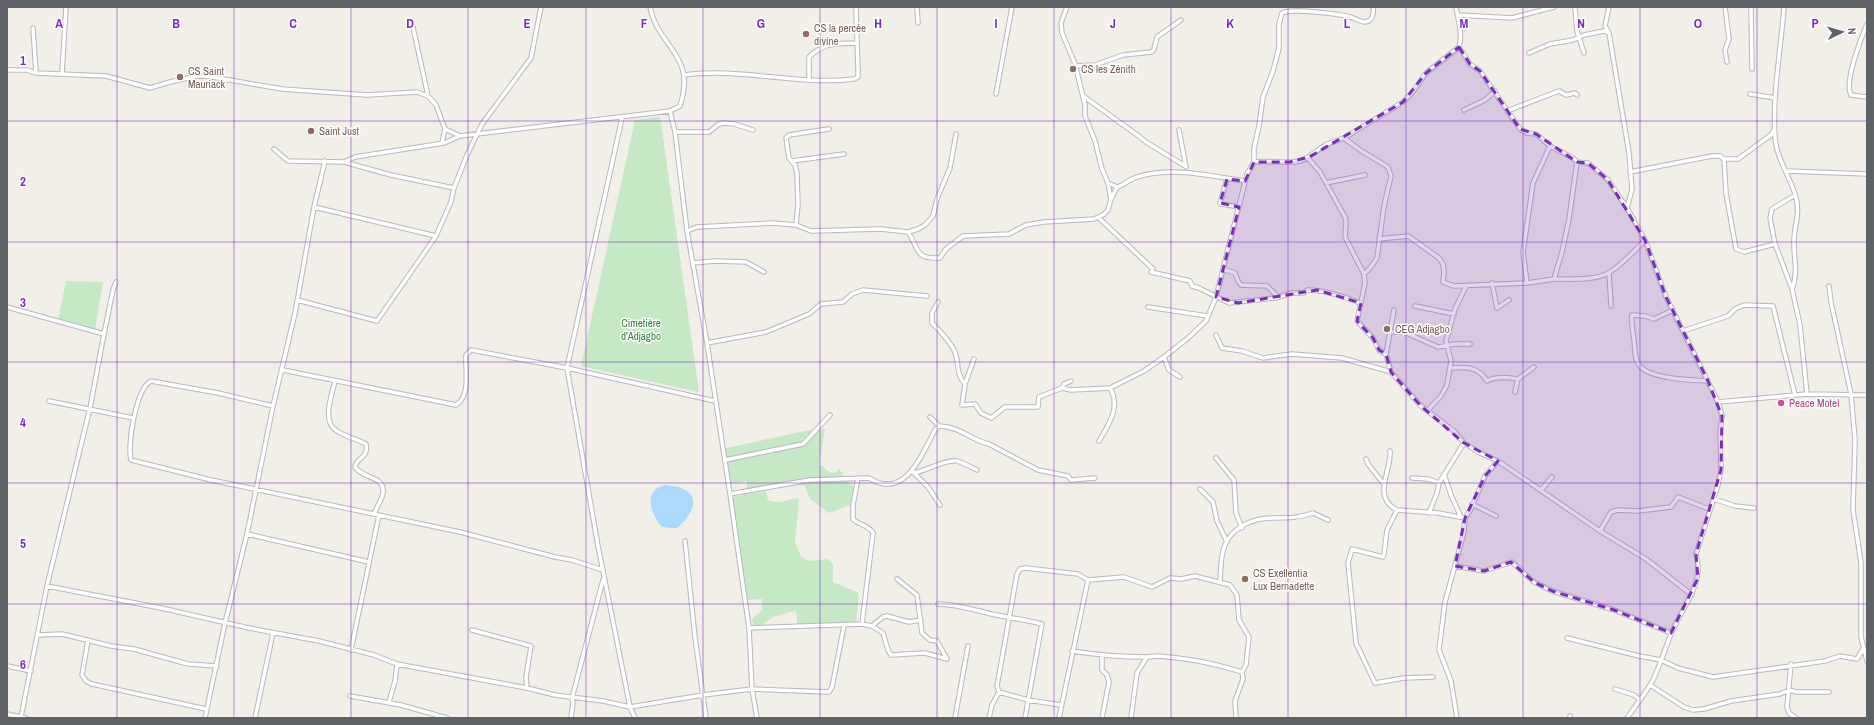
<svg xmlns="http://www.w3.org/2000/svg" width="1874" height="725" font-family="'Archivo Narrow',sans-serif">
  <rect width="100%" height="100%" fill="#f1efe8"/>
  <path fill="#c5e8c5" d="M660 117 661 123 699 392 581 366 635 120Z
    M66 281 103 282 95 330 58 321Z
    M825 429 819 466H823L826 470 832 473 836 472 839 469 855 489 850 505 829 513 810 499 805 486 788 484 747 490V481L726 485 722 449 805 431Z
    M766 491 768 500C780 505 787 499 799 498L795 542 801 557 809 561 828 559 833 564V582L859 593 856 624 797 628V615L795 611 773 617 760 626H754L752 619 762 610V599L744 600 728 500 731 497Z"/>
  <path fill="#aadaff" d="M665 485C670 486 676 486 681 488 704 496 690 518 677 528 673 528 665 528 661 526 658 523 656 520 654 515 648 502 649 489 665 485Z"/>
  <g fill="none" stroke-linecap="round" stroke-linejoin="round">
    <g stroke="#b5b8bc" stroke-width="5.5">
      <path id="street" d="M917 7 918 23
        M1067 7 1061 23 1062 33 1075 64 1085 105V116L1095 141 1102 169 1108 183 1117 187C1124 185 1130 179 1137 177 1173 166 1209 176 1245 181
        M1456 7C1458 20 1463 34 1459 47L1470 64 1480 71 1520 129 1527 133 1536 134 1550 146 1573 158 1577 162 1588 163 1608 180 1627 208 1645 240 1666 297 1718 402 1722 416 1720 432 1721 470 1718 485 1696 554C1705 584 1682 607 1671 634 1665 649 1660 665 1653 680 1646 693 1636 705 1627 718
        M1575 7 1577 31 1584 53
        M1609 7 1605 26 1609 33 1629 153 1632 189 1627 208
        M1725 7 1729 39 1725 50 1727 62
        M1751 7 1752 69
        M1784 7C1781 50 1772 94 1775 137 1776 157 1789 175 1795 194 1801 214 1795 220 1794 239 1793 256 1799 272 1792 289
        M1458 15 1512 18 1554 7
        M1867 24C1861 38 1844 82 1851 95L1867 97
        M413 27 428 96 436 105 445 129 442 143
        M33 28 36 73
        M1529 53 1550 44 1573 40 1584 35 1604 31 1609 33
        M1076 66 1095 65 1123 55 1152 52 1154 49 1157 37 1181 20
        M7 70H27L36 73 106 76 150 88 170 82 197 76H206L282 89 367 95 417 92 428 96
        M62 73 66 7
        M684 75C739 67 798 86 854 79L858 77V70L856 7
        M809 79V57C825 42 835 44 857 43
        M996 94 1012 7
        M1750 94 1775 98
        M1083 96 1140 137 1146 142 1185 166
        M1464 110 1485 100 1495 91
        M670 111 675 132 687 231 707 343 730 494 749 628 752 689 757 718
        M1507 111 1559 91 1566 95 1575 93 1577 95
        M622 118 567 368 598 546 630 707 635 718
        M445 129 460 136
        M1179 130 1186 167
        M675 132H709L719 124 724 123 734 124 753 130
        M1344 138 1403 102 1412 93 1426 73 1459 47
        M274 149 288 161 344 162 391 175 454 188
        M1308 158 1320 172 1345 217 1346 221 1345 237 1364 274 1365 283 1357 321 1373 338 1379 350 1386 354 1391 372
        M1724 159 1726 193 1736 249 1744 252 1775 244
        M792 161 844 154
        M344 162 355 157 444 143 460 136 670 111 680 106C697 54 658 48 650 7
        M1254 162C1269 160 1285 164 1300 161 1310 158 1315 151 1324 146 1329 142 1337 141 1344 138L1360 150 1388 167 1391 176 1384 206 1377 258 1370 268 1364 274
        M1577 162 1569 219 1562 252 1554 279C1570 279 1596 281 1610 272 1623 264 1634 251 1645 240
        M1787 171 1867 174
        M1630 172 1712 156H1720L1724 159H1738L1771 135 1774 130
        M1227 179 1220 203 1221 204 1239 207
        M1108 183 1111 200
        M1326 183 1365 175
        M1795 195 1772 209 1770 218 1775 244 1792 289 1800 325 1807 394
        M314 207 436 236
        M1099 218 1153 269
        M796 225 798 205 797 173 795 165 789 158 786 138 789 135 829 129
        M687 231 697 227 773 223 796 225 811 231 881 229 908 232 918 229 925 225 933 216 937 199 950 168 956 134
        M908 232C920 250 914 259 940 258L946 249 963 236 1009 234 1026 225 1044 222 1094 219 1103 215 1108 210 1111 199 1117 187
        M1379 239 1408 236 1439 258 1443 264 1444 273 1443 282 1454 286 1527 283 1554 279
        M693 263 715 261 746 262 764 272
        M1223 269 1235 273 1238 281 1241 285 1267 286 1278 297
        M1151 272 1190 281 1192 286 1199 288 1229 303 1275 298 1292 293H1304L1307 290C1325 290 1343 296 1360 303
        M1609 273 1611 306
        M1492 283 1497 308 1509 300
        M1527 283 1523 252 1533 183 1550 146
        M1829 286 1831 302 1851 394 1855 440 1853 510 1861 563V637L1867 661
        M297 300 377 321 436 236 451 202 454 188 467 155 482 124 531 58 541 7
        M938 302 932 313V323C940 331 950 341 955 352 959 363 956 375 965 384
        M1415 306 1454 314
        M7 307 104 334
        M1148 307 1207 316
        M1673 310 1654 319 1645 316 1632 315C1631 323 1633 332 1634 340 1635 348 1634 360 1640 366 1650 379 1692 380 1708 381
        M1683 331 1728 316 1735 309 1744 305 1773 306 1795 395
        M1391 332H1404L1438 347 1455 344H1470
        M1216 335 1222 348 1242 351 1263 358 1292 354 1342 358 1391 372 1420 405 1455 432 1464 443 1480 453 1498 461 1600 531 1646 559 1692 595
        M707 343 766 332 809 314 821 304 843 302 852 294 863 290 927 296
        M1386 354 1394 310
        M1164 357 1169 370 1180 377
        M974 359 965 384 962 405 975 404 981 413 991 418 1005 407H1038L1039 397 1062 388 1071 390 1110 388 1144 371 1164 357 1187 339 1206 321 1216 297 1247 174 1254 162V148L1259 126 1263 97 1273 71 1279 48V24L1282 13C1291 8 1339 14 1350 17 1355 18 1361 22 1365 22 1373 21 1374 13 1373 7
        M1450 368C1466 367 1478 366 1487 381 1496 376 1507 377 1518 379L1534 367
        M283 370 456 405C471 396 465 370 466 355L471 350 567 368 715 401
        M335 381C332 395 321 422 337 431 346 437 357 439 366 444 369 459 356 457 355 467 362 479 385 475 383 493 382 500 376 508 374 514
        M1062 388 1064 384 1071 381
        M1515 392 1518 379
        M49 401 133 418
        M1718 402 1807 394 1867 395
        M273 406 218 393 151 381C136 389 127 444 131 460L211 480 460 532 555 557 572 560 603 570
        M1428 410 1441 396 1447 385 1451 361 1446 341 1455 309 1466 286
        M930 417 939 426
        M1099 441C1109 424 1121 407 1110 388
        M1390 451C1392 470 1371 497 1397 510
        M1216 458 1234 480 1236 513 1242 528
        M1366 459 1368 464 1383 483
        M725 460 803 444 830 415
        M912 471 914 473C926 471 946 459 957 461 963 463 971 467 977 470
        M914 473 928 487 940 505
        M1444 474 1451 495 1461 517
        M1412 478 1428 479 1439 483
        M1200 489 1213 502 1217 521 1227 542
        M1541 490 1552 477
        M730 494 810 480 869 478C905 501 922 454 935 430L939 426C962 427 970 440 989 444L1038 470 1068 476 1071 480 1095 478
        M1714 499 1735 506 1754 508
        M1472 504 1496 516
        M1429 513 1437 493 1439 483 1464 443
        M1600 531 1611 512 1618 510 1638 511 1671 507 1678 497 1709 509
        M247 534 369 562
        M685 541 695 637 706 718
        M1455 566 1484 571 1512 562 1534 582 1552 591 1614 610 1671 633
        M897 579 917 595 922 633 930 640 937 641 947 659
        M1220 582C1221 570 1220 556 1225 545 1232 527 1255 517 1274 518 1288 518 1299 518 1313 513L1328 520
        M47 586 161 608 249 628 319 641 374 655 397 664 527 688 555 695 603 701 630 707 703 695 752 689 829 692 832 687 844 626
        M938 604C957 604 977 611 996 615 1011 618 1027 620 1042 624L1025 718
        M862 624 872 626 883 633 888 650 891 655 925 653 947 659
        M872 626 883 617 887 616 909 622 921 620
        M749 628 862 624 873 533C869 525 858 525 853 519V505L858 478
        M472 630 531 646 526 677 527 688
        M38 635 62 634 111 646 134 649 188 664 217 666
        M1567 638 1639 656 1661 660 1678 668 1713 677 1825 661 1840 656 1857 659 1863 649
        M88 640 82 675 86 681 92 684 206 709
        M351 650 379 515
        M1072 651C1097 655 1121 657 1146 657 1150 657 1154 656 1158 656 1187 658 1214 663 1242 672
        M1102 656V670L1107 675 1109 682 1102 718
        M1791 664 1787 707 1789 713 1796 718
        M7 666 31 671
        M1433 677 1404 678 1375 683 1356 643 1348 563 1352 549 1383 557 1384 554 1387 530 1397 510 1438 513 1465 518
        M1650 685 1684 707 1693 710 1704 709 1731 701 1780 694 1789 690 1797 692H1829
        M1615 689 1634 695 1640 700
        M350 696 401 705 447 718
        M389 702 395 681 397 664
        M1061 705 1028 700 999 692 997 686 1017 574 1020 569 1026 568 1078 574 1088 580 1124 577 1152 587 1170 578 1181 579 1195 576 1230 585 1237 595 1239 620 1249 637 1246 665 1242 672 1243 679 1235 701 1236 718
        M7 714 26 718
        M21 717 47 586 90 408 104 334 113 290 116 282
        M205 718 225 623 247 534 273 406 295 313 314 207 325 161
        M255 718 273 633
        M571 718 573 703 572 698 603 580
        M955 718 968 646
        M989 718 992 705 999 692
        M1059 718 1088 580
        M1131 718 1137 673 1147 657
        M1457 718 1451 681 1439 650 1445 602 1464 532 1465 518 1471 509 1485 476 1498 461
        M1570 718V716"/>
    </g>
    <use href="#street" stroke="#fff" stroke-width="3.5"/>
  </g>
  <path fill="#7b2cbf" fill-opacity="0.2" stroke="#7b2cbf" stroke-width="3" stroke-dasharray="8 5" stroke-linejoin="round" d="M1459 47 1470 64 1480 71 1520 129 1536 134 1577 162 1588 163 1608 180 1645 240 1666 297 1708 381 1722 416 1721 470 1696 554 1698 578 1671 633 1614 610 1552 591 1534 582 1511 562 1484 571 1455 566 1465 518 1485 476 1498 461 1464 443 1420 405 1391 372 1386 354 1379 350 1373 338 1357 321 1361 303 1317 290 1238 303 1216 297 1239 207 1220 203 1227 179 1245 181 1254 162H1290L1309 157 1403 102 1426 73Z"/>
  <path fill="none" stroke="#7b2cbf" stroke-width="1" stroke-opacity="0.55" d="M117 7V718M234 7V718M351 7V718M468 7V718M586 7V718M703 7V718M820 7V718M937 7V718M1054 7V718M1171 7V718M1288 7V718M1406 7V718M1523 7V718M1640 7V718M1757 7V718M7 121H1867M7 242H1867M7 362H1867M7 483H1867M7 604H1867"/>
  <g fill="#8d6e63" stroke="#fff" stroke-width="1.5">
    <circle cx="806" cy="34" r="4"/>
    <circle cx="1073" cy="69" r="4"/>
    <circle cx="180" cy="77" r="4"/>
    <circle cx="311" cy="131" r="4"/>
    <circle cx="1387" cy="329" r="4"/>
    <circle cx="1245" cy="579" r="4"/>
  </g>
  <circle fill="#d1479c" stroke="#fff" stroke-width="1.5" cx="1781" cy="403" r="4"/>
  <g text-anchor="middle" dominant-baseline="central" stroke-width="3" stroke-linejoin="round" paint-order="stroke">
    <g font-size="11" fill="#785e54" stroke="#fff" text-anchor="start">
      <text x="814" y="28">CS la percée<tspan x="814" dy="13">divine</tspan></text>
      <text x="1081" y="69">CS les Zénith</text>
      <text x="188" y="71">CS Saint<tspan x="188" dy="13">Mauriack</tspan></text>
      <text x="319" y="131">Saint Just</text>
      <text x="1395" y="329">CEG Adjagbo</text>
      <text x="1253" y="573">CS Exellentia<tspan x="1253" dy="13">Lux Bernadette</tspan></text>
    </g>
    <g font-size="11" fill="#348238" stroke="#fff">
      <text x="641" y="323">Cimetière<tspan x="641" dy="13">d'Adjagbo</tspan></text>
    </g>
    <g font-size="11" fill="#b23c85" stroke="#fff" text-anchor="start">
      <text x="1789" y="403">Peace Motel</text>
    </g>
  </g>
  <g font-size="13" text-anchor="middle" font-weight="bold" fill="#7b2cbf" stroke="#fff" stroke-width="3" stroke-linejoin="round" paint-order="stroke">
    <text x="59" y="28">A</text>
    <text x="176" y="28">B</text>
    <text x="293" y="28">C</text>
    <text x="410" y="28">D</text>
    <text x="527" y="28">E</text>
    <text x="644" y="28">F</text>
    <text x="761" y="28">G</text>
    <text x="878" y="28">H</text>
    <text x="996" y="28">I</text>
    <text x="1113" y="28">J</text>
    <text x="1230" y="28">K</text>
    <text x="1347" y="28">L</text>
    <text x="1464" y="28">M</text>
    <text x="1581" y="28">N</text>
    <text x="1698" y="28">O</text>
    <text x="1815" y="28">P</text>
    <text x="23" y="65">1</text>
    <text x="23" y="186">2</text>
    <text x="23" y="307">3</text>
    <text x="23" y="427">4</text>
    <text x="23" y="548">5</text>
    <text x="23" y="669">6</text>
  </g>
  <rect width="1874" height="725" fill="none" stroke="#5f6368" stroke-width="16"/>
  <g transform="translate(1842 32) rotate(85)" stroke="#ffffff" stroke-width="3" paint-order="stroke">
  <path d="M0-3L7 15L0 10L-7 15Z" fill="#5f6368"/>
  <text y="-6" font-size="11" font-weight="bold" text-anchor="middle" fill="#5f6368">N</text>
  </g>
</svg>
